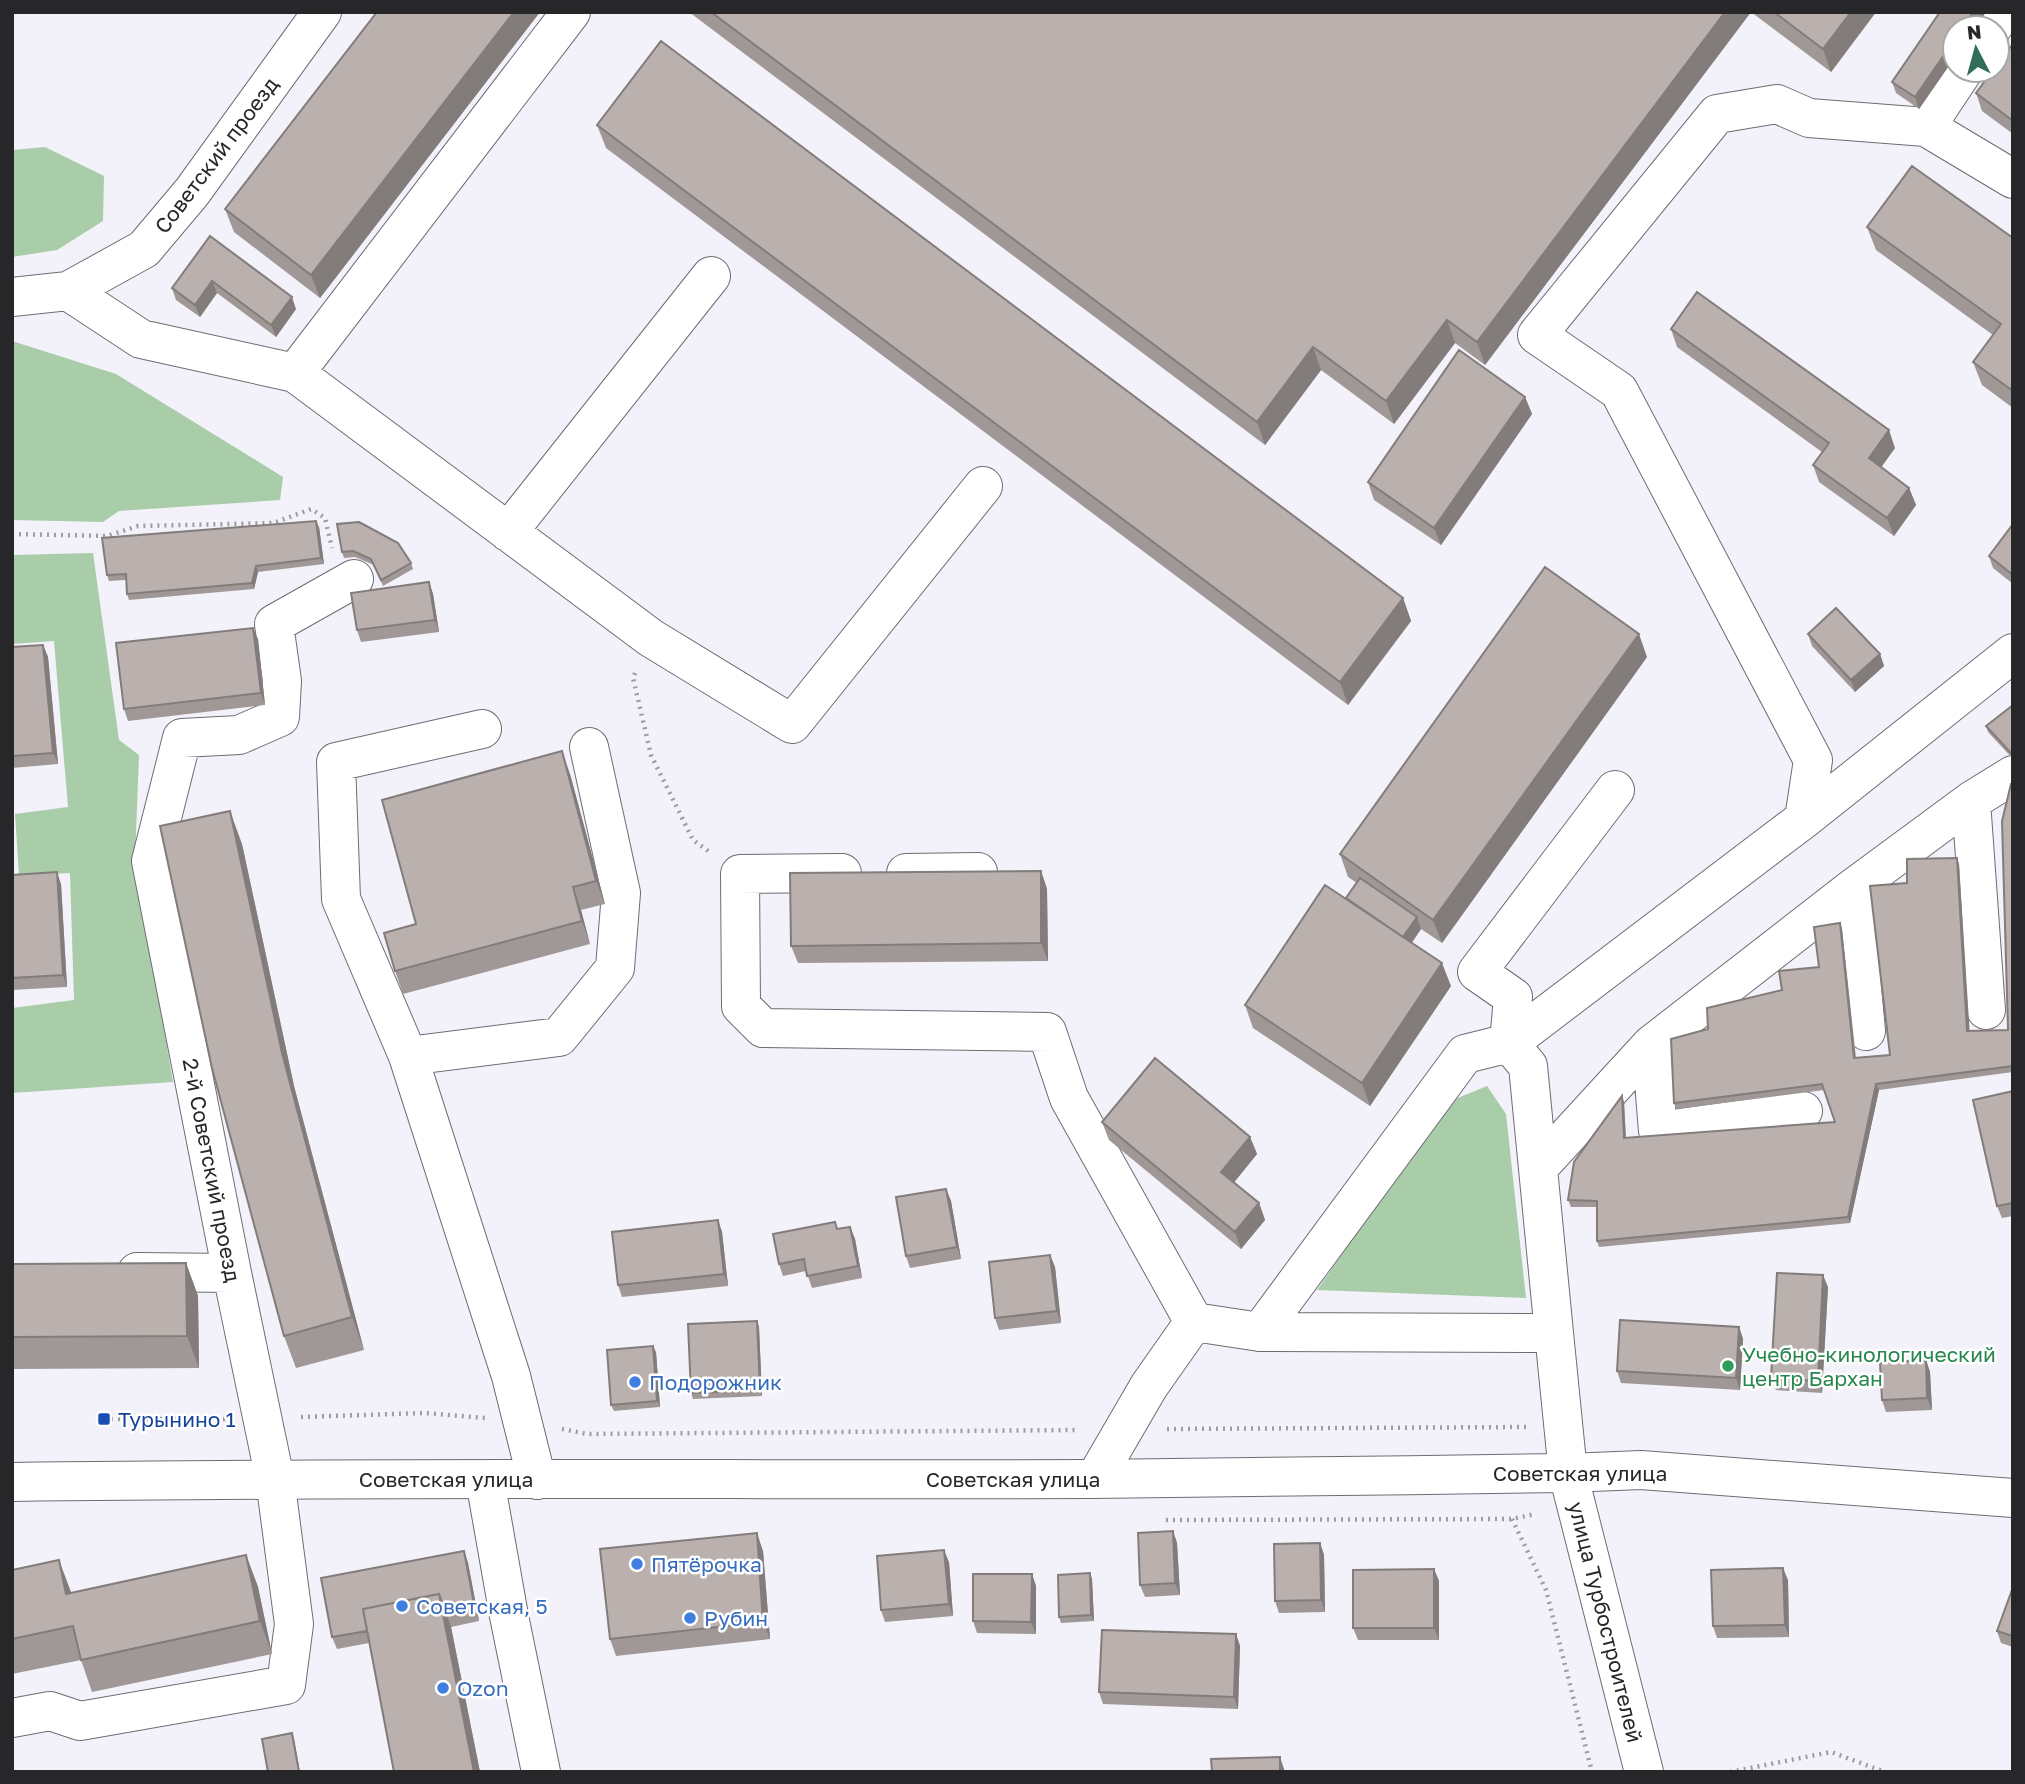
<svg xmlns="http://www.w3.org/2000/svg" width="2025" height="1784" font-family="'Golos Text',sans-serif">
  <rect width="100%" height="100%" fill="#f3f2fa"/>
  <path fill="#a9cca9" d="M45 147 104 176 103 221 57 250 12 257V150Z
    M12 341 116 374 283 477 280 500 119 511 103 522 12 520Z
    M93 553 119 740 139 755 135 859 173 1082 12 1093V1008L74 1000 70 873 19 876 15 814 68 807 54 641 12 644V555Z
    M1487 1086 1506 1114 1526 1298 1317 1290 1448 1102Z"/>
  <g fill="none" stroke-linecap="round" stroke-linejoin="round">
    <g stroke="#6d6c73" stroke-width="40">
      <path id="minor" d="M1992 28 2003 12
        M1926 127 2013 179
        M68 291 141 339 295 373 571 12
        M12 297 68 291 144 249 192 192 322 12
        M295 373 651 638 792 724 983 486
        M508 532 711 276
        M1615 790 1477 972 1513 997 1509 1043 1804 819 1813 760 1619 391 1537 335 1717 114 1777 104 1809 118 1926 127 1964 70
        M1971 801 2013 775
        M1804 819 2013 653
        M842 873 740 874 741 1006 763 1028 1047 1032 1069 1098 1194 1322
        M906 873 978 872
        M1853 888 1971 801 1986 1010
        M1651 1045 1853 888 1866 1031
        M408 1056 341 899 336 762 482 729
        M1539 1167 1651 1045 1658 1131 1803 1111
        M137 1272 232 1273
        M1194 1322 1260 1332 1554 1333 1568 1473 1644 1772
        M1260 1332 1465 1054 1509 1043 1528 1066 1554 1333
        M1095 1479 1149 1386 1194 1322
        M485 1480 509 1616 541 1772
        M537 1480 511 1376 408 1056 559 1037 615 968 621 893 589 747
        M12 1718 50 1711 80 1721 286 1685 294 1624 275 1479 232 1273 151 861 182 738 239 735 280 717 282 681 274 624 354 579"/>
    </g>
    <g stroke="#6d6c73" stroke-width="40">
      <path id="major" d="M12 1482C372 1477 731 1480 1091 1479 1250 1478 1409 1475 1568 1473L1641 1470 2013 1498"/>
    </g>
    <path stroke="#9d9ca2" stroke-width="4.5" stroke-dasharray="2 5" stroke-linecap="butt" d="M12 534 107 536 138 526 274 523 311 509 325 518 332 548
      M635 673 633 678 651 755 693 840 711 853
      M301 1417 425 1413 485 1418
      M104 1419H226
      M562 1429 587 1434 1078 1430
      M1167 1429 1526 1427
      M1512 1519 1546 1590 1592 1772
      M1166 1520 1512 1519 1535 1514
      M1730 1772 1831 1752 1885 1772"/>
    <use href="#minor" stroke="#fff" stroke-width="38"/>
    <use href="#major" stroke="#fff" stroke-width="38"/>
  </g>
  <path fill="#a09896" d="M377 12H540L320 298 234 232 225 209Z
    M689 12H1876L1831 72 1751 12 1485 365 1455 343 1394 424 1321 370 1265 445Z
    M1940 12H1986L1919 109 1896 93 1892 82Z
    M2013 44V134L1982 111 1976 93Z
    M597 125 1403 598 1411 621 1348 705 606 148Z
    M1867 227 2013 238V408L1982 385 1973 362 1993 335 1876 250Z
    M210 236 296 309 276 337 217 293 200 317 176 300 172 288Z
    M1671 329 1895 448 1881 467 1909 488 1916 505 1894 536 1819 482 1813 465 1822 452 1677 347Z
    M1525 397 1532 414 1441 545 1374 500 1368 482Z
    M337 524 411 563 413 569 383 586 374 565 355 557 344 558 342 552Z
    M2013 524V584L1993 568 1989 556Z
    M319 527 324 564 258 572 254 589 129 600 127 594 126 580 109 581 107 575Z
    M429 582 433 594 439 632 361 642 357 630Z
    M1808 634 1880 654 1884 666 1855 692 1812 646Z
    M258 639 265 705 128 721 124 709Z
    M43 645 48 657 58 764 12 768V647Z
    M1647 657 1442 943 1421 929 1412 943 1451 986 1370 1106 1253 1028 1245 1005 1346 898 1357 883 1348 877 1340 854Z
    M2013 705V759L1988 732 1986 726Z
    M570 774 605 904 581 910 590 944 403 994 395 971 416 924Z
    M2013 784V1072L1879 1090 1850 1223 1599 1247 1597 1241V1207H1571L1568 1200 1624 1102 1626 1138 1835 1122 1824 1090 1676 1109 1674 1103 1708 1029 1782 990 1819 967 1840 923 1842 929 1856 1058 1890 1055 1907 883 1959 864 1969 1031 2008 1030Z
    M242 844 294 1086 364 1350 296 1368 284 1336Z
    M1041 871 1047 889 1048 961 798 963 791 946Z
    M12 875 61 884 67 987 12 990Z
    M2013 1091V1216L2002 1218 1997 1206Z
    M1102 1122 1250 1137 1257 1154 1234 1182 1259 1203 1265 1220 1241 1249 1109 1140Z
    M946 1189 951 1201 961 1259 910 1268 906 1256Z
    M718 1220 722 1232 728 1286 622 1297 618 1285Z
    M850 1227 855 1239 862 1278 812 1288 806 1271 783 1276 779 1264 838 1229Z
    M1050 1255 1055 1267 1061 1323 999 1330 995 1318Z
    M186 1263 198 1296 199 1368 12 1369V1264Z
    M1828 1287 1822 1393 1776 1390 1771 1378Z
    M757 1321 759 1327 762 1396 693 1399 691 1393Z
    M1739 1327 1743 1339 1740 1390 1621 1383 1617 1371Z
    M656 1352 660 1407 614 1411 611 1405Z
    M1926 1360 1930 1372 1932 1410 1886 1412 1882 1400Z
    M1173 1531 1177 1543 1180 1595 1145 1597 1140 1585Z
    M1320 1543 1324 1555 1325 1612 1279 1613 1275 1601Z
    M464 1551 468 1563 479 1621 451 1627 480 1772H394L369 1643 337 1649 332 1637Z
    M763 1551 770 1639 616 1656 610 1639Z
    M246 1555 258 1587 272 1654 92 1692 81 1660 12 1674V1570L71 1593Z
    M949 1562 953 1616 885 1622 881 1610Z
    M1434 1569 1439 1581V1640H1358L1353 1628Z
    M1090 1573 1092 1579 1094 1621 1061 1623 1059 1617Z
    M1032 1574 1036 1586V1634L977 1633 973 1621Z
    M1788 1580 1789 1637 1717 1638 1713 1626Z
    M2013 1587V1647L2001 1643 1997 1631Z
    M1236 1634 1240 1646 1238 1709 1103 1704 1099 1692Z"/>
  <path fill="#827c7a" d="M514 12H540L320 298 311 275Z
    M1725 12H1751L1485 365 1477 342Z
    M1851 12H1876L1831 72 1823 49Z
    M1973 12H1986L1975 28H1963Z
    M1955 39V57L1919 109 1915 97Z
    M212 281 217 293 200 317 195 305Z
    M292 297 296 309 276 337 271 325Z
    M1447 320 1455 343 1394 424 1386 401Z
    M1313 347 1321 370 1265 445 1257 422Z
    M1525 397 1532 414 1441 545 1434 528Z
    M1889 430 1895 448 1875 476 1869 458Z
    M1909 488 1916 505 1894 536 1887 518Z
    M316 521 319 527 324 564 321 558Z
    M256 566 258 572 254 589 252 583Z
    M429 582 433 594 439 632 435 620Z
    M1403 598 1411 621 1348 705 1340 682Z
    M253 628 258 639 265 705 261 693Z
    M1639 634 1647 657 1442 943 1433 920Z
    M43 645 48 657 58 764 53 753Z
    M1880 654 1884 666 1855 692 1851 680Z
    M562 751 570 774 605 904 596 881Z
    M230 811 242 844 294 1086 364 1350 352 1317 282 1053Z
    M1957 858 1959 864 1970 1037 1967 1031Z
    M1041 871 1047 889 1048 961 1041 943Z
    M57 872 61 884 67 987 63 975Z
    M573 887 581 910 590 944 582 921Z
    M1417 917 1421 929 1403 954 1399 942Z
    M1840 923 1842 929 1856 1064 1854 1058Z
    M1442 963 1451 986 1370 1106 1362 1083Z
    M1876 1084 1879 1090 1850 1223 1848 1217Z
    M1622 1096 1624 1102 1626 1144 1624 1138Z
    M1250 1137 1257 1154 1228 1190 1221 1172Z
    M946 1189 951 1201 961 1259 957 1247Z
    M1259 1203 1265 1220 1241 1249 1235 1232Z
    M718 1220 722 1232 728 1286 724 1274Z
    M850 1227 855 1239 862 1278 858 1266Z
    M1050 1255 1055 1267 1061 1323 1057 1311Z
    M186 1263 198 1296 199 1368 187 1336Z
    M1823 1275 1828 1287 1822 1393 1818 1381Z
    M757 1321 759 1327 762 1396 760 1390Z
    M1739 1327 1743 1339 1740 1390 1736 1378Z
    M653 1346 656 1352 660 1407 657 1401Z
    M1926 1360 1930 1372 1932 1410 1927 1398Z
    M1173 1531 1177 1543 1180 1595 1175 1583Z
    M757 1533 763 1551 770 1639 763 1622Z
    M1320 1543 1324 1555 1325 1612 1321 1600Z
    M944 1550 949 1562 953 1616 949 1604Z
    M464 1551 468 1563 479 1621 475 1609Z
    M246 1555 258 1587 272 1654 260 1621Z
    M59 1560 71 1592 78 1626 66 1594Z
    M1783 1568 1788 1580 1789 1637 1785 1625Z
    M1434 1569 1439 1581V1640L1434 1628Z
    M1090 1573 1092 1579 1094 1621 1091 1615Z
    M1032 1574 1036 1586V1634L1031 1622Z
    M439 1594 451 1627 480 1772H474Z
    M1236 1634 1240 1646 1238 1709 1234 1697Z
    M292 1733 294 1739 300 1772H299Z
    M1280 1757 1284 1769V1772H1280Z"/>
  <path fill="#bab1af" stroke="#827c7a" stroke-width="2" d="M377 12H514L311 275 225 209Z
    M711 12H1725L1477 342 1447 320 1386 401 1313 347 1257 422Z
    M1774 12H1851L1823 49Z
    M1940 12H1973L1963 28H1955V39L1915 97 1892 82Z
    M661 41 1403 598 1340 682 597 125Z
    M2013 44V121L1976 93 1993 70H1997V65Z
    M1912 166 2013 238V391L1973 362 2001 324 1867 227Z
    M210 236 292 297 271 325 212 281 195 305 172 288Z
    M1697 292 1889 430 1869 458 1909 488 1887 518 1813 465 1829 443 1671 329Z
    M1459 350 1525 397 1434 528 1368 482Z
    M316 521 321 558 256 566 252 583 127 594 126 574 107 575 102 538Z
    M359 522 398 543 411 563 381 580 371 559 353 551 342 552 337 524Z
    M2013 524V575L1989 556Z
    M1545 567 1639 634 1433 920 1340 854Z
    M429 582 435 620 357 630 351 593Z
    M1836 608 1880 654 1851 680 1808 634Z
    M253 628 261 693 124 709 116 643Z
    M43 645 53 753 12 756V647Z
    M2013 705V752L2011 753 1986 726Z
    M562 751 596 881 573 887 582 921 395 971 384 933 416 924 382 800Z
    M2011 784H2013V1066L1876 1084 1848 1217 1597 1241V1201L1568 1200 1574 1162 1622 1096 1624 1138 1835 1122 1822 1084 1674 1103 1671 1039 1708 1029 1707 1008 1782 990 1779 971 1819 967 1814 927 1840 923 1854 1058 1890 1055 1870 886 1907 883V859L1957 858 1967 1031 2008 1030 2002 821Z
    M230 811 282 1053 352 1317 284 1336 212 1068 160 826Z
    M1041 871V943L791 946 790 873Z
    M57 872 63 975 12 978V875Z
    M1360 878 1417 917 1403 937 1346 898Z
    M1325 885 1442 963 1362 1083 1245 1005Z
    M1155 1058 1250 1137 1221 1172 1259 1203 1235 1232 1102 1122Z
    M2013 1091V1203L1997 1206 1973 1100Z
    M946 1189 957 1247 906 1256 896 1197Z
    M718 1220 724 1274 618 1285 612 1232Z
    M835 1222 837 1229 850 1227 858 1266 807 1276 804 1259 779 1264 773 1234Z
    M1050 1255 1057 1311 995 1318 989 1262Z
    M186 1263 187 1336 12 1337V1264Z
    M1777 1273 1823 1275 1818 1381 1771 1378Z
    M1620 1320 1739 1327 1736 1378 1617 1371Z
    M757 1321 760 1390 691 1393 688 1324Z
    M653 1346 657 1401 611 1405 607 1350Z
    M1926 1360 1927 1398 1882 1400 1880 1363Z
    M1173 1531 1175 1583 1140 1585 1138 1533Z
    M757 1533 763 1622 610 1639 600 1549Z
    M1320 1543 1321 1600 1275 1601 1274 1544Z
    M944 1550 949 1604 881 1610 877 1556Z
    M464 1551 475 1609 447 1615 439 1594 363 1609 367 1631 332 1637 321 1578Z
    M246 1555 260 1621 81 1660 73 1626 12 1639V1570L59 1560 66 1594Z
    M1783 1568 1785 1625 1713 1626 1711 1570Z
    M1434 1569V1628H1353V1570Z
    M1090 1573 1091 1615 1059 1617 1058 1575Z
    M973 1574H1032L1031 1622 973 1621Z
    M2013 1587V1636L1997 1631Z
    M439 1594 474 1772H394L363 1609Z
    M1102 1630 1236 1634 1234 1697 1099 1692Z
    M292 1733 299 1772H268L262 1739Z
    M1280 1757V1772H1212L1211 1759Z"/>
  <circle fill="#2e9e5b" stroke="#fff" stroke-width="2.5" cx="1728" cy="1366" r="7"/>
  <g fill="#3f7fe0" stroke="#fff" stroke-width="2.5">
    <circle cx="635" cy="1382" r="7"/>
    <circle cx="637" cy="1564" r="7"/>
    <circle cx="402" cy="1606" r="7"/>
    <circle cx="690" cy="1618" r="7"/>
    <circle cx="443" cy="1688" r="7"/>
  </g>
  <rect fill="#1a4fb4" stroke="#fff" stroke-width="2.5" x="97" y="1412" width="14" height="14" rx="3.5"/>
  <g text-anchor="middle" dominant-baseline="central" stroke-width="5" stroke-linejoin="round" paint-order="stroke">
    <g font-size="21" fill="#272629" stroke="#fff">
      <text transform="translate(216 155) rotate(-53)">Советский проезд</text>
      <text transform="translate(212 1170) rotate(79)">2-й Советский проезд</text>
      <text x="1580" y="1473">Советская улица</text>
      <text x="446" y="1479">Советская улица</text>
      <text x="1013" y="1479">Советская улица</text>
      <text transform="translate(1606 1622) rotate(76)">улица Турбостроителей</text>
    </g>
    <g font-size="21" fill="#27864d" stroke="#fff" text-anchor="start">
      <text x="1742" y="1354">Учебно-кинологический<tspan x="1742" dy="24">центр Бархан</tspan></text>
    </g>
    <g font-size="21" fill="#366cbe" stroke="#fff" text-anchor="start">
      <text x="649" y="1382">Подорожник</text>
      <text x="651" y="1564">Пятёрочка</text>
      <text x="416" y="1606">Советская, 5</text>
      <text x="704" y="1618">Рубин</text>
      <text x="457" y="1688">Ozon</text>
    </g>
    <g font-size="21" fill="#164399" stroke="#fff" text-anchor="start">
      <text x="118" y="1419">Турынино 1</text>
    </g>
  </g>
  <rect width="2025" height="1784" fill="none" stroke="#272629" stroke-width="28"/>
  <g transform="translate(1976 49) rotate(354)"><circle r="33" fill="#ffffff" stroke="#a9a8a9" stroke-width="2"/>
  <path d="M0-5L12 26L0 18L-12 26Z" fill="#316d57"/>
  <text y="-10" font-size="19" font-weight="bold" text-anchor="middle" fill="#272629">N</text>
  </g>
</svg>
